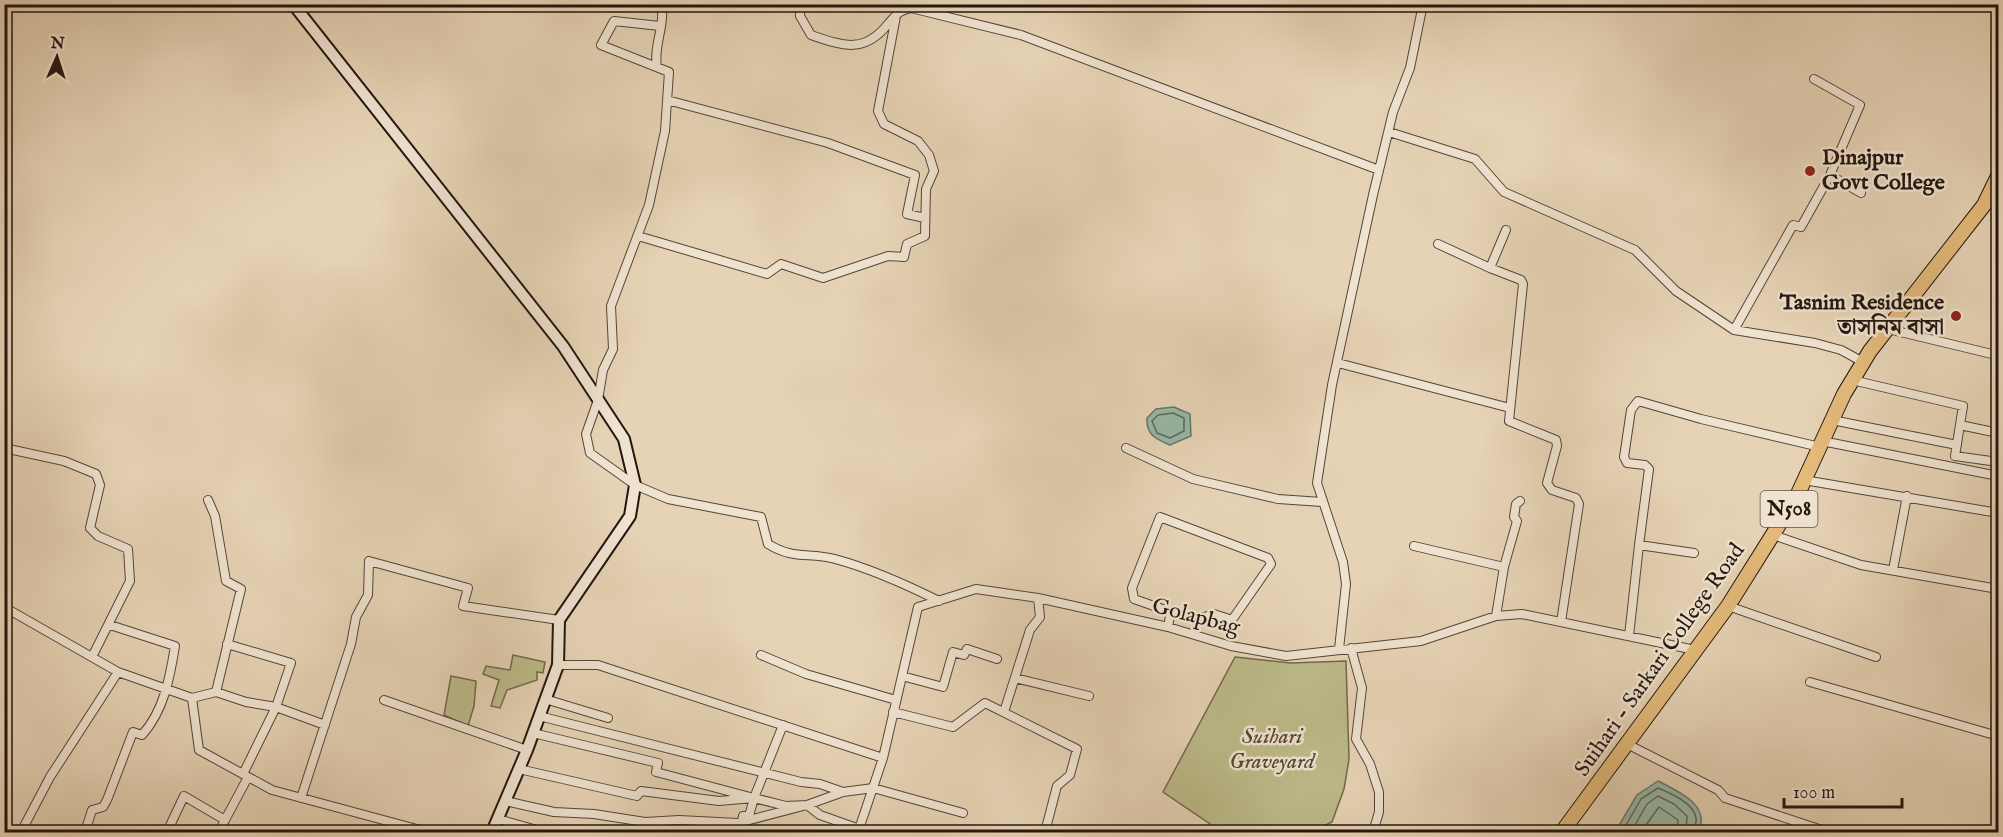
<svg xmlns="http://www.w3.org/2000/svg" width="2003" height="837" font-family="'IM FELL English','Noto Serif Bengali',serif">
  <rect width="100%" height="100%" fill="#e6d3b5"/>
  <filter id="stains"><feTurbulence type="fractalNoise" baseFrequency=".00333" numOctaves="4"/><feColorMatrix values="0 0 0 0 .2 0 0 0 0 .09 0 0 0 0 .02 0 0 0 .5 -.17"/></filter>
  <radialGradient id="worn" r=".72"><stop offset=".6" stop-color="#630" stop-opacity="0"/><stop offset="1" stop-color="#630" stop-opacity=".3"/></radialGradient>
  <path fill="#bcba89" stroke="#70684c" stroke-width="1.5" d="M513 655 545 662 543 673 537 672V680L507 690 500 708 491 706 499 680 483 674 486 666 510 670Z
    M1235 657 1291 663 1346 661 1349 759 1344 789 1332 822 1311 832 1267 825 1263 832H1222L1163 792Z
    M451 676 476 681 474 706 468 726 444 715Z"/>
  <path fill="#97b9a7" stroke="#69786b" stroke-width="1.5" d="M1174 407 1190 414 1191 436 1170 445C1156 439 1146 435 1147 418L1156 409Z
    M1658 781C1679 792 1710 804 1699 832H1615L1637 795Z"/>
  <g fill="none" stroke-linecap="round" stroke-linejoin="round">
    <path stroke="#5d685c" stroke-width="1.5" d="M1173 413 1184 418V431L1170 438 1157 433 1152 421 1158 415Z
      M1622 832 1641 799 1658 788C1670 793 1694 803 1696 818 1697 823 1694 827 1694 832
      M1631 832 1647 804 1658 796 1674 804 1687 816 1686 832
      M1641 832 1659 807 1678 820 1677 832"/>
    <g stroke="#544539" stroke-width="10">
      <path id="street" d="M800 4V16L811 35C843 46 864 54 888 24 896 15 899 10 911 8L1021 35 1379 170
        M660 26 614 21 601 45 669 72 665 131 649 205 611 306 613 349 603 370 598 400 586 434 590 453 635 485 668 499 761 517 768 544C794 560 808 552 835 559 872 569 905 584 939 601
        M657 67C653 45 666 25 661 4
        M1814 79 1860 105 1830 175
        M667 100 828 143 915 175 907 214 925 218
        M1389 132 1475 159 1504 192 1635 250 1676 291 1734 330 1815 343 1841 350 1863 362
        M1506 230 1490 268 1521 280 1523 284 1509 421 1556 440 1557 446 1547 483 1552 490 1576 498 1579 504 1561 622
        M638 236 767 274 781 264 823 278 888 256 904 257 907 244 925 236 926 189 934 171 929 155 918 141 884 124 878 111 896 16
        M1438 244 1490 268
        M1888 329 1996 355
        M1734 330 1793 225 1801 227 1830 175 1861 193
        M1338 363 1510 408
        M1852 380 1963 406 1955 456 1998 462
        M1832 420 1957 445
        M1960 425 1998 433
        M1822 441 1998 476
        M4 448 64 461 96 474 100 485 90 528 98 536 128 549 130 581 92 657
        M1126 448 1193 479 1278 499 1322 502
        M1804 480 1998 513
        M1773 535 1861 565 1998 589
        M1414 546 1504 567 1496 616
        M1694 553 1639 545 1649 469 1645 465 1627 463 1624 457 1631 410 1638 401 1701 419 1820 447
        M1504 567 1517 521 1514 517 1516 504 1520 501
        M1893 570 1907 496
        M1728 606 1876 657
        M4 607 118 672 192 698 199 750 272 790 428 832
        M1168 627 1170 616 1174 613 1201 618 1214 614 1232 620 1271 564 1268 558 1160 517 1132 588 1134 599 1174 613
        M1629 636 1639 545
        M227 644 291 663 276 707 325 725
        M1351 648 1362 688 1356 739 1370 764 1379 792V812L1373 832
        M1339 649 1346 584 1343 562 1317 483 1332 385 1373 195 1393 112 1410 68 1423 4
        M761 655 806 674 896 700
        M558 665H598L883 758
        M902 676 943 687 953 652 964 655 967 649 997 659
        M1015 678 1089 696
        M1810 682 1998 736
        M216 692 246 702 276 707 243 774
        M192 698 216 692 241 589 226 581 215 516 208 500
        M545 699 608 718
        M384 700 527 750
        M893 712 953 727 985 703 1077 749 1070 775 1057 786 1045 832
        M1004 712 1030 630 1040 617 1038 598
        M539 716 801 782 820 784 843 792
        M533 733 658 763 656 772 754 798 783 725
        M1627 744 1718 790 1725 798 1819 829V832
        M519 769 637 796 641 791 719 801 754 798 786 806 807 805 820 815 868 832
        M301 798 351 644 356 617 368 595 369 561 468 588 463 606 559 620
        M505 801 554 812 594 814 645 822 679 820 738 823 807 805 843 792 873 788 963 813
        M498 819 544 832
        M21 832 50 777 118 672
        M85 832 92 810 103 807 107 800 133 732 142 735C164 711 170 677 175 646L110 625
        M167 832 184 796 225 820 248 777
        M219 832 225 820
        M740 832 743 816H749L754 798
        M740 832H750
        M775 832H778
        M858 832 883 758 918 607 976 589 1038 598 1168 627 1231 646 1286 656 1421 641 1496 616 1522 614 1695 650"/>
    </g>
    <g stroke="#231610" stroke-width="14">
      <path id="secondary" d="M293 4 563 346 624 439 635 485 630 516 559 620 558 665 527 750 492 832"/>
    </g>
    <g stroke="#231610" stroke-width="16">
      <path id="highway" d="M1562 832 1728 606 1797 496 1844 394 1870 351 1984 205 1998 176"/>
    </g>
    <use href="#street" stroke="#efe2cf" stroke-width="8"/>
    <use href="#secondary" stroke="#efe2cf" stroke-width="10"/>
    <use href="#highway" stroke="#e3ba7a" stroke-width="14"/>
  </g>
  <g fill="#8f2418" stroke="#efe2cf" stroke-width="2">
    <circle cx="1810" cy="171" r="6"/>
    <circle cx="1956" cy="316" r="6"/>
  </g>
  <g text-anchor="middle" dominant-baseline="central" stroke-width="5" stroke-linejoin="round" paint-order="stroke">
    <rect fill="#efe2cf" stroke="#605349" stroke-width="1.5" x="1760.5" y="491" width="57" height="36" rx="4.5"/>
    <g font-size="21" font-weight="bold" fill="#231610">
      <text x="1789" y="509">N508</text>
    </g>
    <g font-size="22" font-weight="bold" fill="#231610" stroke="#efe2cf" text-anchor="start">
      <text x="1822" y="158">Dinajpur<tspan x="1822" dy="25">Govt College</tspan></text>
      <text x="1944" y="303" text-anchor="end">Tasnim Residence<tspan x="1944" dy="25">তাসনিম বাসা</tspan></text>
    </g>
    <g font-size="22" fill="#231610" stroke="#efe2cf">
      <text transform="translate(1196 617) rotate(15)">Golapbag</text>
      <text transform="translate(1660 660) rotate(-55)">Suihari - Sarkari College Road</text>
    </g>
    <g font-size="22" font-style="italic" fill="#514734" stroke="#efe2cf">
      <text x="1272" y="737">Suihari<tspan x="1272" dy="25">Graveyard</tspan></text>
    </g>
  </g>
  <rect width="2003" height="837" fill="none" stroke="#e6d3b5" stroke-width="24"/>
  <rect x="6" y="6" width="1991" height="825" fill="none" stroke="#231610" stroke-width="3"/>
  <rect x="12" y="12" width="1979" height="813" fill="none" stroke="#231610" stroke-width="1.5"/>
  <g transform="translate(57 57) rotate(3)" stroke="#efe2cf" stroke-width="4.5" paint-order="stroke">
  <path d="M0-4.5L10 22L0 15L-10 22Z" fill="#231610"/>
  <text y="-9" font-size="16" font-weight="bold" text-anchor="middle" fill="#231610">N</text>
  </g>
  <path d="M1784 798v9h118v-9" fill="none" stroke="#231610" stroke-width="3"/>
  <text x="1793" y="798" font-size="18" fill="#231610" stroke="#efe2cf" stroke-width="4.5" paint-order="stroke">100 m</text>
  <rect width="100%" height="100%" filter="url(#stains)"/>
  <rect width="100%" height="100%" fill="url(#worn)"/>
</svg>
